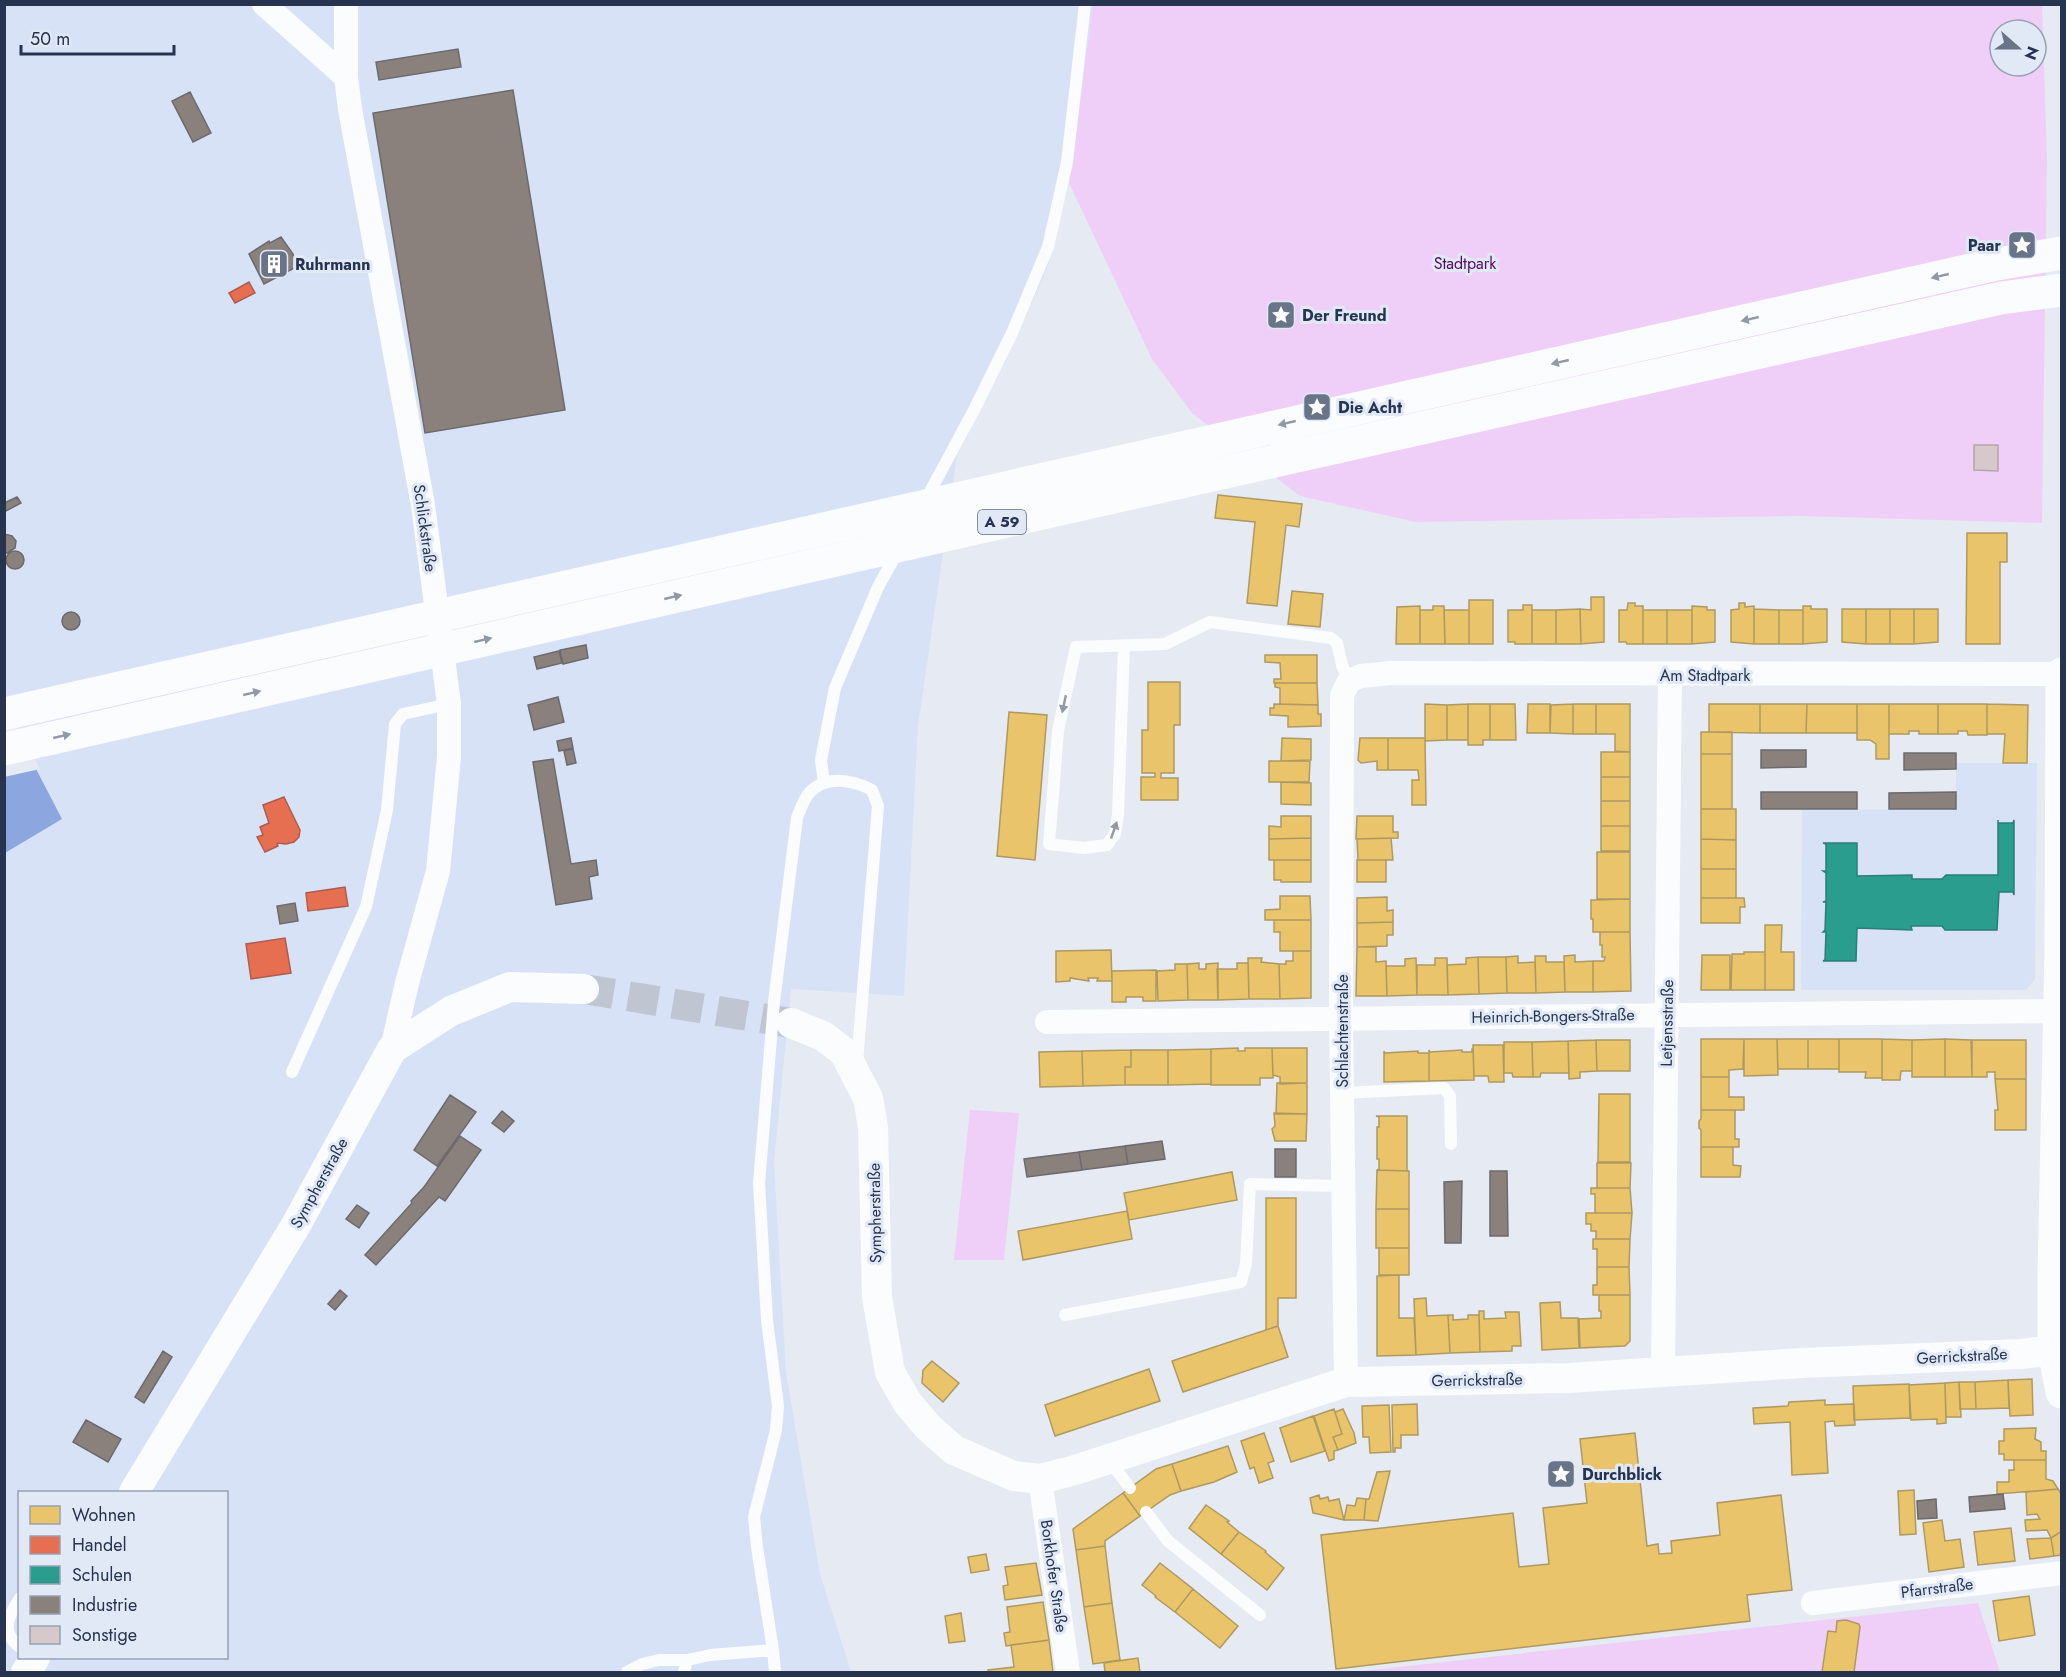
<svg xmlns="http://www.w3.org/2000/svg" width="2066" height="1677" font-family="Jost,sans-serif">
  <rect width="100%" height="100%" fill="#e6eaf2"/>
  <path fill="#d8e2f7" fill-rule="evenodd" d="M5 5H1093L1069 183 1047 269 1007 357 957 456 918 726 904 996 791 989 774 1162 786 1372 820 1574 851 1672H5L4 853 62 819 5 707ZM20 1492H226V1658H20Z
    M1956 763H2037L2035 979 2026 990H1801L1802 810 1956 809Z"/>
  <path fill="#efcff8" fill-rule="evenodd" d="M1093 5H2042L2047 158 2042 523 1801 516 1416 522 1300 496 1192 413 1152 359 1069 183ZM2000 30H2036V66H2000Z
    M970 1110 1019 1113 1004 1260H954Z
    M1978 1603 2000 1672H1353Z"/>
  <path fill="#8ca7df" d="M4 707 62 819 5 853H4Z"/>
  <path fill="#e6eaf2" d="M5 704 7 705 40 769 4 777Z"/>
  <path fill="#e9c46a" stroke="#af9962" stroke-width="1.5" d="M1218 495 1302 504 1299 527 1286 525 1277 606 1247 603 1255 522 1215 518Z
    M1967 533H2007V562H2000V644H1966Z
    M1292 591 1323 594 1320 627 1288 624Z
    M1591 597H1604V642L1581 644 1580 609 1591 610Z
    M1469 600H1493V644H1469Z
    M1628 603H1635V606H1643V644H1627L1626 642H1619V610H1627Z
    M1739 603H1745V607L1754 606V644L1731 642V610L1739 609Z
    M1523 605H1532V644H1515V642H1508V610H1523Z
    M1420 606V644H1396L1397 607Z
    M1433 606H1444L1445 644H1420V610H1433Z
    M1692 606 1707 607V610H1715V642L1692 644Z
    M1803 606H1811V609H1827V642L1803 644Z
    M1580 609 1581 644H1556V610Z
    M1754 609 1779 610V644H1754Z
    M1842 609H1866V644L1842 642Z
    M1866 609H1890V644H1866Z
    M1890 609H1914V644H1890Z
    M1914 609H1938V642L1914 644Z
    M1444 610H1469V644H1445Z
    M1532 610H1556V644H1532Z
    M1643 610H1667V644H1643Z
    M1667 610H1692V644H1667Z
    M1779 610H1803V644H1779Z
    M1265 655H1317V683H1274V679H1281L1280 663 1265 662Z
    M1148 682H1180V725H1174V773H1161V778H1178V800H1141V777H1155V773H1142V730H1148Z
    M1275 683H1317L1318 705 1280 704V688L1275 687Z
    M1274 704 1318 705V714H1321V726L1288 727V716L1270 715V708H1274Z
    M1425 704 1447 705V740L1425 741Z
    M1468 704V740H1447V705Z
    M1468 704H1490V740H1483V745H1468Z
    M1490 704H1515L1516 740H1490Z
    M1528 704H1550V733H1527Z
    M1573 704H1596V734H1573Z
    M1573 704V734L1550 733 1551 705Z
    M1596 704H1630V752L1615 751V734H1596Z
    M1709 704H1760V733L1709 732Z
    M1760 704H1807L1806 733H1760Z
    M1807 704H1857V733H1806Z
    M1857 704H1889V759H1876V744L1870 740H1857Z
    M1889 704H1938V734H1919V731H1909V734H1889Z
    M1938 704H1987V735H1968L1967 731H1958V734H1938Z
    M1987 704 2028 705 2027 763H2003L2005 734H1987Z
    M1009 712 1047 715 1035 860 997 856Z
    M1701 732H1732V754H1701Z
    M1282 738 1311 739V760L1281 761Z
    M1360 738H1388V770H1377V761L1361 763 1358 760Z
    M1388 738H1425L1426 805H1412V780H1419L1418 770H1388Z
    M1601 752H1630V777H1601Z
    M1701 754H1732V809H1701Z
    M1269 761H1310L1309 782H1269Z
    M1601 777H1630V801H1601Z
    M1281 782 1311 783V805L1281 804Z
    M1601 801H1630V826H1601Z
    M1701 809H1736V840L1701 839Z
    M1281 816H1311V838L1269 839V826L1281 827Z
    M1357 816H1393V832H1398V838L1356 839Z
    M1601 826H1630V851H1601Z
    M1311 838V860H1269V839Z
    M1391 838 1393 860H1358L1357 839Z
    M1701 839 1736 840V869H1701Z
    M1597 852H1630V899H1597Z
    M1274 860H1311V882H1281V880H1274Z
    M1357 860H1386V882H1357Z
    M1701 869H1736V898H1701Z
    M1280 896H1310L1311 920H1265V910L1280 909Z
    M1387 897V911L1393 910V922L1357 923V898Z
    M1701 898H1744L1745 907H1740V923H1701Z
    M1630 899V932H1593V919H1591V900Z
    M1274 920H1311V951H1280V932H1274Z
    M1393 922V935H1387V946L1357 947V923Z
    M1765 925H1782L1781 952H1794V990H1765Z
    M1600 932H1630L1631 991 1593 992V961H1604L1605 957H1602V945H1600Z
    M1357 947H1376V962L1386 961 1387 996H1356Z
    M1111 950 1112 981H1097L1098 978H1088L1089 981 1070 978V981L1056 982V951Z
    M1293 951H1311V998L1280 999 1279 964H1286V961H1293Z
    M1744 952H1765V990H1731L1732 954H1744Z
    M1575 955V962L1593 961V992H1565L1564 956Z
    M1702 955H1730V990H1701Z
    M1518 956V963L1535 962 1536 993H1507L1506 957Z
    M1535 956H1546V962H1564L1565 992 1536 993Z
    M1478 957H1506L1507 993 1479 994Z
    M1478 957 1479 994 1448 995 1447 965 1466 964V958Z
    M1248 958H1262L1261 962 1279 964 1280 999H1249Z
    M1416 958 1417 995 1387 996 1386 966H1405V959Z
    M1435 958H1447L1448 995H1417V965H1435Z
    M1199 963V969H1206V964L1218 963V1000H1188L1187 964Z
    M1237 963H1248L1249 999 1218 1000 1217 969H1237Z
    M1175 964H1187L1188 1000 1158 1001 1157 971 1175 970Z
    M1156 970V1001H1143V997H1126V1002H1112V971Z
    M1701 1039H1744L1743 1069 1729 1070V1077H1701Z
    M1744 1039H1777L1778 1075 1744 1076Z
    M1777 1039H1808V1069H1778Z
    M1808 1039H1839V1069H1808Z
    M1839 1039H1882V1078H1865L1866 1072H1839Z
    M1882 1039 1912 1040V1071H1901L1900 1080H1882Z
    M1945 1039 1971 1040 1972 1077H1945Z
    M1945 1039V1077H1912V1040Z
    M1596 1040H1630V1071H1597Z
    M1596 1040 1597 1071 1580 1072V1078L1569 1079 1568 1041Z
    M1972 1040H2026V1079H1995V1072H1987V1077H1972Z
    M1568 1041 1569 1073H1541L1540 1077H1533L1532 1042Z
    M1504 1042H1532L1533 1077H1513L1512 1073H1504Z
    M1473 1045H1503L1504 1082H1489L1488 1076H1474Z
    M1238 1048V1051H1245V1048H1272L1273 1078H1260V1085H1211V1049Z
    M1272 1048H1307V1083L1280 1084V1077L1273 1075Z
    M1211 1049V1084L1168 1085V1050Z
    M1472 1049H1473L1474 1080 1429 1081V1050L1430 1052 1462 1050V1052H1472Z
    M1131 1050V1067H1125V1085L1083 1086 1082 1051Z
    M1131 1050H1168V1085H1125V1067H1131Z
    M1082 1051 1083 1086 1040 1087 1039 1052Z
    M1384 1051 1385 1053 1418 1051V1053H1429V1081L1384 1082Z
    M1701 1077H1729V1097H1744V1110H1701Z
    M1995 1079H2026V1130H1995V1110H1998Z
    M1277 1083H1307V1114H1276Z
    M1599 1094H1630V1162H1598Z
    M1701 1110H1735V1139H1739V1147H1701V1130L1699 1128V1121L1701 1119Z
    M1274 1113 1307 1114 1306 1141H1275L1272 1129 1275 1126Z
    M1376 1116H1407V1171L1377 1170 1379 1169V1159H1377V1127H1379V1117Z
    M1701 1147H1733V1165L1741 1166 1740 1177H1701Z
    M1597 1163H1631L1630 1188H1597Z
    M1377 1170 1409 1171V1209H1376Z
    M1232 1172 1237 1200 1129 1220 1124 1193Z
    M1591 1188H1630L1632 1213H1595V1194H1591Z
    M1266 1198H1296V1298H1278V1326L1266 1330Z
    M1376 1209H1409V1248H1376Z
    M1127 1211 1132 1239 1023 1260 1018 1231Z
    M1586 1213H1632L1630 1239H1596V1231H1591V1224H1586Z
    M1593 1239H1630L1629 1267H1597V1249H1593Z
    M1379 1248H1409V1275H1379Z
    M1597 1267H1629L1630 1295H1593V1285H1597Z
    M1399 1275V1318H1414L1416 1355 1377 1356V1276Z
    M1599 1295H1630V1341L1625 1346 1580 1348 1579 1319 1601 1318V1311H1599Z
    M1426 1298 1427 1316 1448 1315 1450 1353 1416 1355 1414 1299Z
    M1560 1302 1561 1318H1578L1579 1348 1542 1350 1540 1303Z
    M1479 1311H1484V1319L1506 1318 1505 1312H1519L1521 1346H1512V1351L1480 1352Z
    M1448 1315H1453V1320L1468 1319V1315H1479L1480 1352 1450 1353Z
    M1278 1326 1288 1357 1183 1392 1172 1361Z
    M932 1361 959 1383 943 1402 922 1383 923 1370Z
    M1149 1369 1160 1401 1055 1436 1045 1405Z
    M2032 1379 2033 1415 2010 1416 2008 1380Z
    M2008 1380 2009 1408 1976 1409 1975 1382Z
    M1959 1382H1975L1976 1409H1960Z
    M1959 1382 1961 1417H1946L1945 1383Z
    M1945 1383 1946 1423 1937 1424V1419L1911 1420 1909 1385Z
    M1909 1384 1910 1418 1854 1420 1853 1386Z
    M1825 1400V1405L1854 1404 1855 1425 1835 1426 1834 1421 1825 1422 1828 1473 1792 1475 1790 1422 1754 1424 1753 1408 1788 1406 1789 1402Z
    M1417 1404 1418 1435H1401V1448H1395V1452H1393L1392 1405Z
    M1389 1405 1391 1452 1370 1453 1369 1437H1363L1362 1406Z
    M1334 1409 1342 1434 1333 1437 1338 1450 1334 1451V1459L1329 1461 1314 1416Z
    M1343 1409 1354 1433 1356 1443 1338 1450 1333 1437 1342 1434 1335 1412Z
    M1313 1416 1325 1451 1291 1462 1280 1428Z
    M2036 1428 2035 1439 2041 1442V1451H2046V1460H2004V1454H1999V1441H2004V1429Z
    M1264 1433 1274 1461 1268 1463 1273 1478 1259 1483 1254 1467 1250 1469 1241 1441Z
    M1635 1433 1647 1546 1658 1544 1659 1554 1672 1553 1671 1541 1720 1535 1717 1503 1781 1495 1792 1590 1747 1595 1750 1621 1336 1669 1321 1535 1513 1513 1519 1567 1549 1564 1543 1508 1587 1503 1580 1439Z
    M1228 1446 1237 1472 1214 1482 1181 1491 1172 1464Z
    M2014 1460H2046V1479L2053 1481 2058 1489 1997 1494V1482H2009V1470H2014Z
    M1172 1464 1181 1491 1170 1495 1140 1516 1123 1493 1156 1469Z
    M1390 1471 1378 1521 1364 1520 1366 1499H1369L1377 1472Z
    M2058 1489 2062 1495V1531L2051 1538 2047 1530 2026 1531 2025 1520 2040 1519 2037 1514 2027 1515 2026 1492Z
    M1914 1490 1916 1534 1900 1535 1898 1491Z
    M1123 1493 1140 1516 1105 1541V1546L1076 1550 1073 1529Z
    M1319 1495 1320 1499 1328 1497 1329 1501 1339 1499 1344 1520 1313 1513 1310 1498Z
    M1357 1498 1366 1499 1364 1520H1344L1347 1505 1355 1506Z
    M1206 1505 1229 1521 1227 1522 1239 1532 1221 1554 1189 1528Z
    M1942 1520 1945 1541 1960 1539 1964 1567 1929 1572 1923 1523Z
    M2011 1528 2015 1561 1978 1565 1974 1532Z
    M2062 1531V1555L2054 1556 2051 1538Z
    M1239 1532 1266 1551 1265 1552 1284 1568 1267 1590 1221 1554Z
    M2051 1538 2054 1556 2030 1559 2027 1539Z
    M1105 1546 1112 1603 1084 1607 1076 1550Z
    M986 1554 989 1570 971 1573 968 1557Z
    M1036 1563 1042 1595 1005 1600 1003 1586 1008 1585 1005 1567Z
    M1160 1563 1193 1589 1175 1612 1155 1597 1156 1596 1142 1585Z
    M1193 1589 1238 1626 1220 1648 1175 1612Z
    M2029 1596 2035 1635 1999 1641 1993 1601Z
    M1043 1602 1049 1640 1006 1646 1004 1633 1010 1632 1007 1607Z
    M1112 1603 1120 1660 1093 1664 1084 1607Z
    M961 1613 965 1641 949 1643 945 1616Z
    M1846 1620 1859 1624 1860 1627 1854 1672H1822L1828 1631 1836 1632 1837 1621Z
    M1049 1640 1053 1672H988V1670L1014 1667 1011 1645Z
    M1138 1658 1140 1672H1105L1104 1663Z"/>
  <path fill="#e76f51" stroke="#ad5d50" stroke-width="1.5" d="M249 282 255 293 235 303 229 293Z
    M284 797 300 830 299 837 294 842 286 844 277 843 278 846 265 852 257 837 263 835 260 827 269 823 263 805Z
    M345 887 348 906 308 911 306 893Z
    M285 938 291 973 251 979 246 944Z"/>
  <path fill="#2a9d8f" stroke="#297e7c" stroke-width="1.5" d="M1998 820V823H2013L2014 820V895L2013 892H1999L1997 930H1945L1942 926H1911L1912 930 1857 928 1856 961H1823L1825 960 1826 932H1823L1825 930 1826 902H1823L1826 901V873L1823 871H1826V844L1823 843H1857V876L1912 875V879H1942L1946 875H1998Z"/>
  <path fill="#8a817c" stroke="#6c6a6e" stroke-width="1.5" d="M458 49 461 67 379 80 376 62Z
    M513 90 565 410 425 433 373 113Z
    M190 92 211 133 193 142 172 101Z
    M281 237 293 254 296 267 264 284 249 254 269 241 270 243Z
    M17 497 21 503 4 512V503Z
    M4 534 12 536 16 541 15 548 7 553H4Z
    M6 560a9 9 0 1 1 18 0a9 9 0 1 1-18 0Z
    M62 621a9 9 0 1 1 18 0a9 9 0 1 1-18 0Z
    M586 645 588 658 563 664 560 650Z
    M559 651 562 663 537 669 534 657Z
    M558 697 564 722 534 730 528 705Z
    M571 738 573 748 559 751 557 741Z
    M573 749 576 763 567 765 564 751Z
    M1761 750H1806V767L1761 768Z
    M1904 753H1956V769L1904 770Z
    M553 759 571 864 596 860 598 875 589 877 592 899 556 905 533 762Z
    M1761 792H1857V809H1761Z
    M1956 792V809H1889V793Z
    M295 903 298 921 280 924 277 906Z
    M450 1095 476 1112 437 1166 414 1150Z
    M502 1111 514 1121 504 1132 492 1123Z
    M460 1136 481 1150 445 1201 439 1197 376 1265 365 1255 412 1203 411 1201 424 1187Z
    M1162 1141 1165 1159 1128 1164 1125 1146Z
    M1125 1146 1128 1164 1082 1170 1079 1152Z
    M1275 1149H1296V1177H1275Z
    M1079 1152 1082 1170 1027 1177 1024 1159Z
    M1490 1171H1507L1508 1236H1490Z
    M1462 1181 1461 1243H1445L1444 1182Z
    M357 1205 369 1213 359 1228 346 1219Z
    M340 1290 347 1296 335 1310 328 1304Z
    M163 1351 172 1357 144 1403 135 1397Z
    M86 1420 121 1439 108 1462 73 1442Z
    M2003 1494 2005 1509 1970 1512 1969 1497Z
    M1936 1499 1937 1518 1918 1519 1917 1501Z"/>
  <path fill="#d7c8cb" stroke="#b3a6a8" stroke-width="1.5" d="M1974 445H1998V471L1974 470Z"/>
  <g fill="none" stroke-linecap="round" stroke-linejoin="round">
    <path stroke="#c0c6d1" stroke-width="30" stroke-dasharray="30 15" stroke-linecap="butt" d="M584 989 791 1023"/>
    <path stroke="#fbfcfd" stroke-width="12" d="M925 501 974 410 1012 333 1048 247 1067 162 1085 4
      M1124 646 1118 815 1115 834 1107 845 1084 848 1049 844 1058 731 1076 647 1165 644 1210 622 1331 638 1337 643 1342 665 1349 681
      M824 783 821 760 835 688 878 587 898 551
      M292 1072 366 907 387 810 395 724 403 714 449 704
      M1342 1093 1444 1088 1450 1096 1451 1144
      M1065 1315 1241 1282 1246 1264 1250 1184 1343 1186
      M1109 1460 1130 1488
      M1146 1512 1168 1541 1260 1615
      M20 1598C8 1616 0 1633 20 1647
      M773 1650 775 1672
      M627 1672 642 1664 659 1660H687L710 1655 773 1650 757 1547 754 1517 776 1430 778 1406 767 1320 759 1183 774 1002 797 818C800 810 804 798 810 792 827 775 853 780 872 790L878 806 857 1063
      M684 1672 687 1660"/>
    <path stroke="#fbfcfd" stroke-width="24" d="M264 4 346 77
      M346 4V77L350 109 423 505 449 704V757L438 871 407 983 392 1049
      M1047 1022 2059 1011
      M1663 1372 1670 675
      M1346 1382 1341 1019 1342 695 1349 681 1361 676 1391 673 2061 674
      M1040 1479 1068 1672
      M1813 1603 2062 1573"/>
    <path stroke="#fbfcfd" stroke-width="30" d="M791 1023 823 1036 844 1052 868 1098 873 1127 877 1297 890 1372 907 1402 928 1427 954 1450 1014 1476 1040 1479 1075 1470 1346 1382 1569 1378 1802 1363 2021 1354 2062 1349
      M134 1492 296 1225 392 1049 451 1011 510 987 584 989
      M26 1672 35 1658"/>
    <path stroke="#fbfcfd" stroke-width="33" d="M2062 674 2061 951 2054 1274V1350L2062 1392"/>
    <path stroke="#fbfcfd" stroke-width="33" d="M4 714 1997 264 2062 253
      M4 749 1065 508 2001 298 2062 290"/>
  </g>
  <defs><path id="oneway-solid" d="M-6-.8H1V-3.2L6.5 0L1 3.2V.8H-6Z" transform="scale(1.5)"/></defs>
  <g fill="#9198a6">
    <use href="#oneway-solid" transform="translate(1940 276) rotate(167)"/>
    <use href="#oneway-solid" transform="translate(1750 319) rotate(167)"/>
    <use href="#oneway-solid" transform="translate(1560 362) rotate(167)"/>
    <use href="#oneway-solid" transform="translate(1287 423) rotate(167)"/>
    <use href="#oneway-solid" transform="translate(673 597) rotate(-13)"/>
    <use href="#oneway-solid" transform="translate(483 640) rotate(-13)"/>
    <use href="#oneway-solid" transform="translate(252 693) rotate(-13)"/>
    <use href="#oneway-solid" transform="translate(1064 704) rotate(102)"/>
    <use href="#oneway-solid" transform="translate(62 736) rotate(-13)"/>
    <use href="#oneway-solid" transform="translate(1114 830) rotate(-71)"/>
  </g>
  <defs>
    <g id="sight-square" transform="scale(1.5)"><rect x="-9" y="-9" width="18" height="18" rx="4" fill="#6a7488" stroke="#e1e9f7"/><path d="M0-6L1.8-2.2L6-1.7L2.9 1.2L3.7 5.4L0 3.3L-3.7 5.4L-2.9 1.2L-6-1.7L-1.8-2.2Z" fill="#fff"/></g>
    <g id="building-square" transform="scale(1.5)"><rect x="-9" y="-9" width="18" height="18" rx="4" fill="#6a7488" stroke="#e1e9f7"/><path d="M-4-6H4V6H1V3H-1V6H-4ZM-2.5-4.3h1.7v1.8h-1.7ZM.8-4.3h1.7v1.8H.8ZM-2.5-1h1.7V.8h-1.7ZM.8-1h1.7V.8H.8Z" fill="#fff"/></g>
  </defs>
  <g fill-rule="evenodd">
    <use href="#sight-square" x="2022" y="245"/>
    <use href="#building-square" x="274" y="264"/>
    <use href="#sight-square" x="1281" y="315"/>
    <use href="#sight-square" x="1317" y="407"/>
    <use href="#sight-square" x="1561" y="1474"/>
  </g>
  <g text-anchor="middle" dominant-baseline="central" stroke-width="6" stroke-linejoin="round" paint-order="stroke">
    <rect fill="#e1e9f7" stroke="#5f6a81" stroke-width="1.5" x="978" y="510" width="48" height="24" rx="4.5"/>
    <g font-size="15" font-weight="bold" fill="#27344f">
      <text x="1002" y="522">A 59</text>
    </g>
    <g font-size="16" font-weight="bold" fill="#27344f" stroke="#e1e9f7" text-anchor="start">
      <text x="2001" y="245" text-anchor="end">Paar</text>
      <text x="295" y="264">Ruhrmann</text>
      <text x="1302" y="315">Der Freund</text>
      <text x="1338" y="407">Die Acht</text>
      <text x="1582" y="1474">Durchblick</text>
    </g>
    <g font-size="16" fill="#590562" stroke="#e1e9f7">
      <text x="1465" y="263">Stadtpark</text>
    </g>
    <g font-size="16" fill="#27344f" stroke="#e1e9f7">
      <text transform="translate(425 528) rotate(82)">Schlickstraße</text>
      <text x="1705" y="675">Am Stadtpark</text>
      <text transform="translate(1553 1016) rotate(-1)">Heinrich-Bongers-Straße</text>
      <text transform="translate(1667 1023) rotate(-89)">Letjensstraße</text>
      <text transform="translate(1342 1031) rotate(-90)">Schlachtenstraße</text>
      <text transform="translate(319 1183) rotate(-61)">Sympherstraße</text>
      <text transform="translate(875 1213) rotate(-91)">Sympherstraße</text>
      <text transform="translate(1962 1356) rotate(-3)">Gerrickstraße</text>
      <text transform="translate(1477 1380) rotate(-1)">Gerrickstraße</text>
      <text transform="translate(1054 1576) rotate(82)">Borkhofer Straße</text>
      <text transform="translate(1937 1588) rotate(-7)">Pfarrstraße</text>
    </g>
  </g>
  <rect width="2066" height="1677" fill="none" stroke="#27344f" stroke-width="12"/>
  <rect x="18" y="1491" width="210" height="168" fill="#e1e9f7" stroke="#97a1b4" stroke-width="1.5"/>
  <rect x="30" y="1506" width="30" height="18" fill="#e9c46a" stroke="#97a1b4" stroke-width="1.5"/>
  <text x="72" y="1521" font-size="18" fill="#27344f">Wohnen</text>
  <rect x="30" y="1536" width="30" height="18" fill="#e76f51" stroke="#97a1b4" stroke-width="1.5"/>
  <text x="72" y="1551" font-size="18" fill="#27344f">Handel</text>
  <rect x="30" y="1566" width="30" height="18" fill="#2a9d8f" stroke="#97a1b4" stroke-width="1.5"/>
  <text x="72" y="1581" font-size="18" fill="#27344f">Schulen</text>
  <rect x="30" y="1596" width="30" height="18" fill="#8a817c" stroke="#97a1b4" stroke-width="1.5"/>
  <text x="72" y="1611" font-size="18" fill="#27344f">Industrie</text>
  <rect x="30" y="1626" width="30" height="18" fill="#d7c8cb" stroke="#97a1b4" stroke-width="1.5"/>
  <text x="72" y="1641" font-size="18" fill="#27344f">Sonstige</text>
  <g transform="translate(2018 48) rotate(111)"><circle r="28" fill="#e1e9f7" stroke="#97a1b4" stroke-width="1.5"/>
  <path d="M0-4.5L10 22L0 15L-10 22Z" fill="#6a7488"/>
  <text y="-9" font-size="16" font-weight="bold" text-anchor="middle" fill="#27344f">N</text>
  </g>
  <path d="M21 45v9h153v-9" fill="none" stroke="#27344f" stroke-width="3"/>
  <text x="30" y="45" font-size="18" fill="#27344f" stroke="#e1e9f7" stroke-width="4.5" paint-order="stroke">50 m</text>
</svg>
